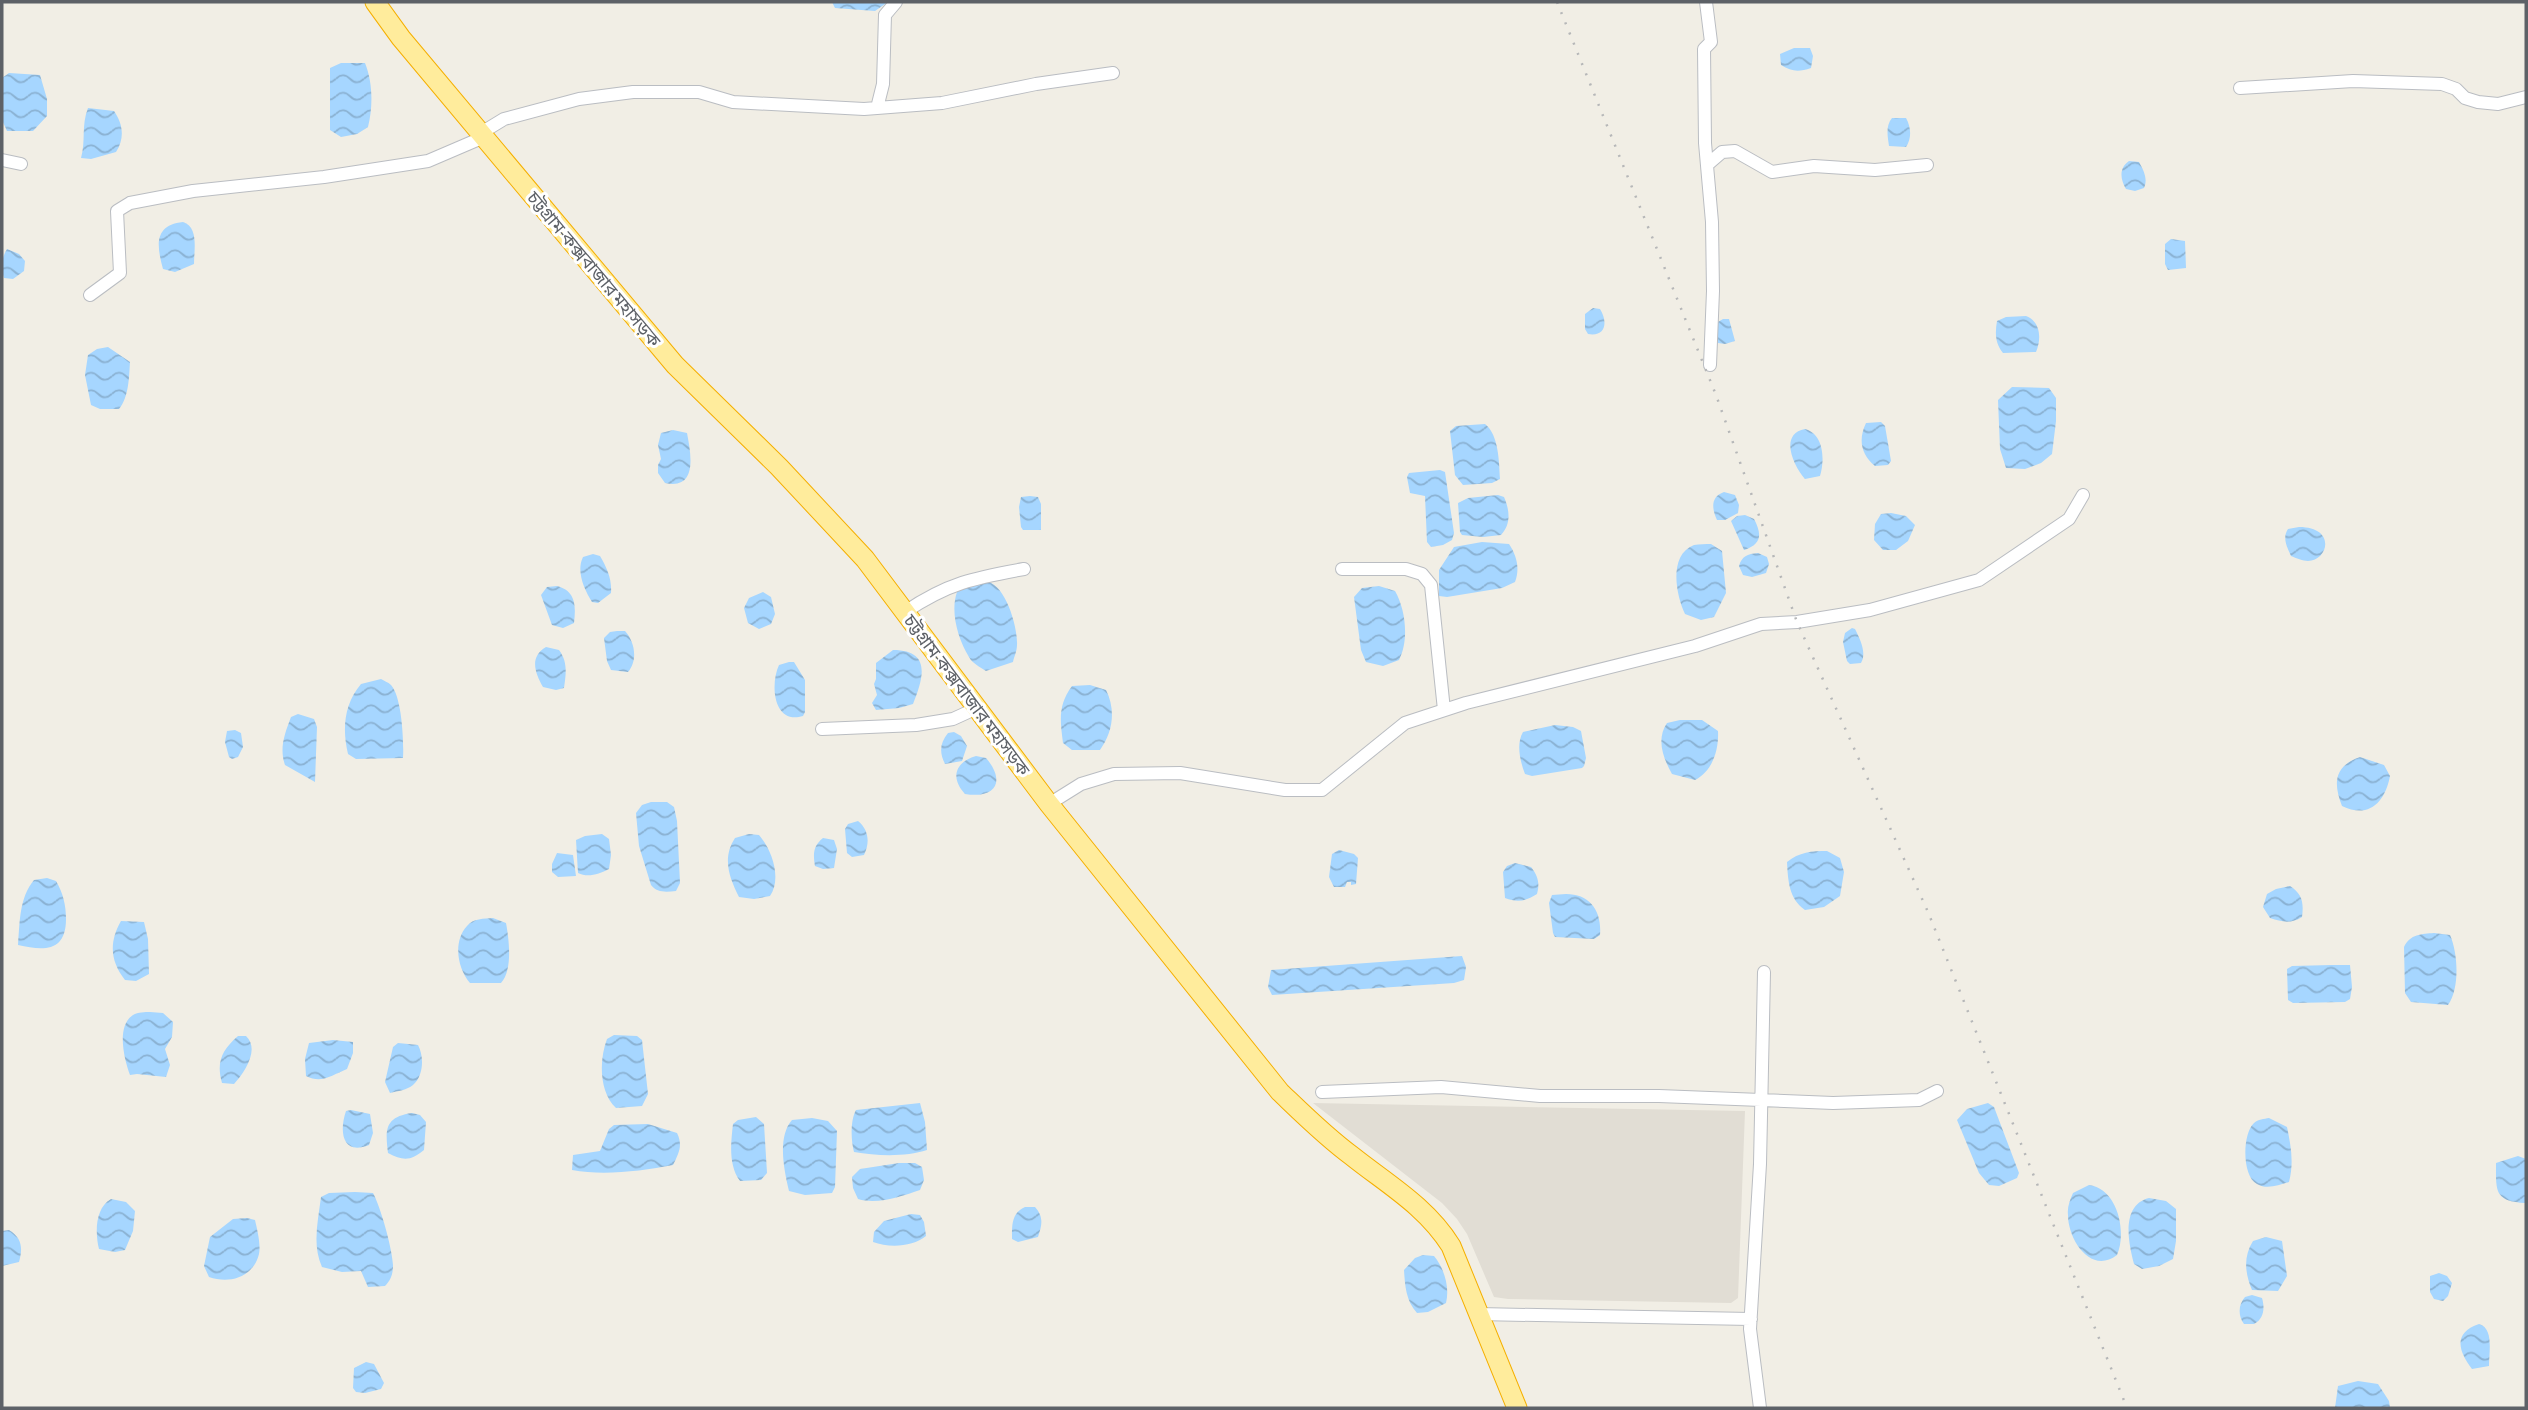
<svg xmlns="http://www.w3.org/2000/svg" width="2528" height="1410" font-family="'Asap Condensed','Noto Sans Bengali',sans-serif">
  <defs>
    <pattern id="water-waves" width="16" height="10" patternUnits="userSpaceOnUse" patternTransform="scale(1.75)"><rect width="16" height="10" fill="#a6d6ff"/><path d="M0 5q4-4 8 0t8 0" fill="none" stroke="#8ab1d2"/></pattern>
  </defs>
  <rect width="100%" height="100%" fill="#f1eee5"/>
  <path fill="#e1ddd4" d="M1313 1103 1745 1111 1738 1298 1731 1303 1508 1299 1494 1297 1467 1234 1457 1219 1442 1203Z"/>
  <path fill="url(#water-waves)" d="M832 2H888L875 11 835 8Z
    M1794 48H1810L1813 56 1811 68C1799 72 1792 72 1781 65L1780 54Z
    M341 63H365C373 83 373 107 368 127L357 134 341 137 330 130V68Z
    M9 73 40 75 47 99V116L33 131H7L2 120V78Z
    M88 108 114 111C123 124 125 138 116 152L91 159 81 158C86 141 81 126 88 108Z
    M1892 118H1906C1911 127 1912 138 1906 147L1889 146C1888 138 1885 126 1892 118Z
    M2129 161 2139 162C2144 171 2148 179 2144 188L2135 191 2126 189C2120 179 2119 168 2129 161Z
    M183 222C199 227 194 250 194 264L175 272 163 269C157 247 153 225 183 222Z
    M2171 239 2185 241 2186 268 2168 270 2165 264V244Z
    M7 249 19 254 25 261 24 271 13 279 4 278C1 268 1 259 7 249Z
    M1593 308 1600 309C1608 322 1606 337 1588 334L1585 329V314Z
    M2026 316C2040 321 2042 338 2036 352L2003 353C1995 343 1995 333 1997 321L2006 317Z
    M1723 319H1729L1735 341 1725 344 1718 343V322Z
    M108 347 130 362C129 377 129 397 119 409H100L91 405 85 375 88 355 97 349Z
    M2012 387 2049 388 2056 398V421L2052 454 2041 463 2025 469 2006 468 2000 449 1998 400Z
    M1881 422 1885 426 1891 461 1888 465 1875 466C1861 454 1858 440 1866 423Z
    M1485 424C1499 435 1499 462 1500 479L1492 483 1463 485 1455 475 1450 431 1456 426Z
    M1805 429C1824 434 1825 460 1820 476L1805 479C1793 465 1779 434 1805 429Z
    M673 430 687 433C691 454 698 490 665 483L658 473V465L661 459 658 445 661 433Z
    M1440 470 1445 472 1454 533 1452 540 1443 545 1431 547 1427 542 1425 496 1410 493 1407 477 1409 473Z
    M1724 492 1735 495 1739 505 1738 513 1725 520H1717C1712 509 1710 497 1724 492Z
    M1498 495 1504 497C1510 511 1511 524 1501 535L1483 537 1462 535 1460 532 1458 503 1468 498Z
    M1030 496 1038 497 1041 504V530H1023L1021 527 1019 507 1021 497Z
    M1891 513 1906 516 1915 525 1908 541 1896 550H1883L1874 540 1875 524 1881 514Z
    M1745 515 1754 519C1762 534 1762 544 1744 550L1731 521 1737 516Z
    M2299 527C2337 527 2328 561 2308 561 2303 561 2296 558 2291 556 2287 547 2282 538 2288 529Z
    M1482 542 1509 544C1517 556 1520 569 1515 582L1502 588 1447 597 1439 596V570L1454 547Z
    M1711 544 1722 551 1726 593 1714 617 1701 620 1685 614C1676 595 1668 555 1694 545 1699 544 1706 544 1711 544Z
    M1758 553 1767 557 1769 564 1766 573 1752 577 1743 575 1739 566C1742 556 1747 554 1758 553Z
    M593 554 600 556C607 568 612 579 611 593L598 603 592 602C584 589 576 571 583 557Z
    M988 582C1006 586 1018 628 1017 645 1017 651 1014 657 1013 662L986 671C980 667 972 663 969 657 958 639 950 612 957 592L972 585Z
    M557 586C576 591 576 606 574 623L563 628 552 625 541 595 547 587Z
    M1379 586 1395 591C1406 610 1409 641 1399 660L1383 666 1366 662 1361 650 1354 597 1362 588Z
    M763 592 771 597 775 614 771 624 759 629 748 623 744 608 749 598Z
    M1852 628 1855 629C1860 639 1867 653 1861 663L1850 664 1847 661 1843 642 1845 633Z
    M617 631H625C635 642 638 660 628 672L611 670 607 661 604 638 610 632Z
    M546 647 559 650C568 662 566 674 564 688L556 690 543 687C535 673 529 657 546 647Z
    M893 650C931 650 924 677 913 704L899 708 876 710 872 703 877 695 874 684 876 679V663Z
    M789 662H794L805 680V712L803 716C773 725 770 684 779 665Z
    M381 679C384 681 388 682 391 685 402 697 404 742 403 758L356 759 348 754C342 729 344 704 361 684Z
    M1090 685 1106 690C1116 710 1113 732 1100 750H1072L1063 743C1060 720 1058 705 1072 686Z
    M298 714 314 719 317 727 315 782 285 765C279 748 285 733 291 717Z
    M1680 720H1702L1718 731C1719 749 1713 771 1695 780L1672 774C1663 758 1656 739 1667 723Z
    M1555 725 1573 727 1581 731 1586 758 1584 766 1582 768 1532 776 1525 774C1520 761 1516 744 1523 732Z
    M235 730 241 733 243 747 238 757 232 759 229 757 225 742 227 731Z
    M954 732 961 736 967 746 962 761 945 764C939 752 940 743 948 733Z
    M976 756 986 758C1006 781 996 799 965 794 950 778 955 762 976 756Z
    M2360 757 2384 765 2390 776C2385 803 2368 819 2342 806 2333 783 2334 766 2360 757Z
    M651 802H667L674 807 677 821 680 883 676 891C666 892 657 893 651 885L639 846 636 813 642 805Z
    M858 821C869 830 870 843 864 855L852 857 847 853 845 829 848 824Z
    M602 834 609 839 611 855 609 869C599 874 588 878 578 873L576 840 585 836Z
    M749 834 759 835C772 850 782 878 770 896L754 899 739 897C729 877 722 858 735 838Z
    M823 838 834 840 837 849 834 868 823 869 815 866C813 854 813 846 823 838Z
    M1339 850 1354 854 1358 858 1356 884 1351 885V882H1347L1345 887H1334L1329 877 1332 854Z
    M1827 851 1840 858 1844 872 1840 896 1824 907 1805 910C1789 899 1788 881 1787 862 1799 852 1812 851 1827 851Z
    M557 853 573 855 576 876 558 877 552 872V864Z
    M1515 863 1531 867C1538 876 1540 883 1537 894 1526 901 1518 903 1505 898L1503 872 1507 866Z
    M47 878 56 881C63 893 66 905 66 919 66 952 44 951 18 945 20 922 19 898 34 880Z
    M2290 886C2302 894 2304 902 2302 917 2291 924 2282 922 2270 918L2263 907 2267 894 2276 889Z
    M1566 894C1590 894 1602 911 1600 935L1594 939 1555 937 1553 933 1549 903 1552 895Z
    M493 918 506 923C509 939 513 970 501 983H470C457 968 453 941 467 926 473 918 484 919 493 918Z
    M121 921 144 922 148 939 149 974 136 981 125 980C110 961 109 942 121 921Z
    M2434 933 2450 935C2458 953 2460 988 2448 1005L2411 1002 2405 993 2404 947C2410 934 2422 934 2434 933Z
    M1462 956 1466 967 1464 980 1454 983 1272 995 1268 987 1271 970Z
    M2332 965H2350L2352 987 2350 999 2345 1002 2293 1003 2288 1000 2287 969 2292 966Z
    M150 1012 163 1013 173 1022 172 1037 165 1049 170 1065 166 1077 137 1074 130 1075C124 1059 116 1026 133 1015 138 1012 145 1012 150 1012Z
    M614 1035 637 1036 642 1040 648 1094 642 1106 616 1108C599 1092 599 1060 607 1039Z
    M238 1036H246C260 1049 245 1072 234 1084L222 1083C216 1062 222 1050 238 1036Z
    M333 1040 353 1042V1053L347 1069C332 1075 322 1084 306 1076L305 1059 309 1043Z
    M398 1043 418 1045C424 1056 424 1076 413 1085 407 1090 398 1091 390 1093L385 1082 393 1047Z
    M920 1103 925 1122 927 1150C906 1157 877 1156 854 1152 851 1141 850 1121 856 1110Z
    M1988 1103 1994 1107 2019 1173 2017 1178 1999 1186 1989 1185 1979 1173 1957 1120 1967 1109Z
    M351 1110 370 1114 373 1133 369 1145C342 1156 339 1131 346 1111Z
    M412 1113 420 1115 426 1122 424 1150C411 1161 403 1161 388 1153 385 1129 385 1117 412 1113Z
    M756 1117 764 1124 767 1173 761 1180 740 1181C728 1165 731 1142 733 1124L738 1120Z
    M812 1118 828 1121 837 1131 835 1187 832 1193 805 1195 789 1191C784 1170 777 1137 792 1120Z
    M2269 1118 2287 1127C2291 1146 2294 1163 2289 1182 2279 1185 2267 1190 2257 1184 2242 1177 2242 1134 2254 1123 2258 1119 2264 1119 2269 1118Z
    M648 1124 677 1133C683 1145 679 1153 673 1165 641 1171 604 1176 572 1170L573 1155 600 1151 609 1129 614 1125Z
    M2518 1156 2526 1159 2525 1203C2494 1201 2496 1191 2496 1163Z
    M899 1163H915L922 1167 924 1180 920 1190C902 1196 878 1205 858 1199L853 1188 852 1177 860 1169Z
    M2089 1185C2118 1189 2127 1232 2117 1255 2091 1275 2068 1240 2068 1215 2067 1207 2070 1200 2073 1193Z
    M355 1192 373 1193C381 1208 392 1248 393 1265 393 1274 391 1280 385 1286L368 1287 361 1271 342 1272 322 1267C312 1245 318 1221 321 1197L329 1193Z
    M2149 1198 2166 1201 2176 1209V1241L2173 1259 2159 1266 2142 1269 2134 1264C2128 1242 2121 1205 2149 1198Z
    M111 1199 126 1202 135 1211 133 1231 125 1250 115 1252 99 1249C95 1233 95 1208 111 1199Z
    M1025 1207H1035C1044 1217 1042 1225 1038 1237L1018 1242 1012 1239C1012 1226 1011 1213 1025 1207Z
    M911 1214 920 1215 924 1222 926 1236C913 1247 889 1248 873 1242L874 1232 884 1221Z
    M247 1218 255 1220C257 1229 261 1244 259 1254 253 1278 229 1284 209 1277L204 1266 210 1237 233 1219Z
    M9 1230C22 1238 23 1248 19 1262L2 1266V1231Z
    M2266 1237 2282 1241 2287 1276 2278 1291 2252 1290C2245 1273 2243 1257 2253 1241Z
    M1423 1255 1434 1256C1444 1268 1450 1287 1446 1303L1428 1312 1417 1313C1406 1301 1405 1286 1404 1270L1415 1258Z
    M2439 1273 2447 1276 2452 1283 2448 1296 2443 1301 2434 1299 2430 1292V1276Z
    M2252 1295 2262 1298C2265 1308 2264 1319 2254 1324H2244C2238 1316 2238 1305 2245 1297Z
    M2479 1324C2494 1328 2489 1352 2489 1366L2472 1369C2459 1352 2452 1333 2479 1324Z
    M366 1362 374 1364 384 1383 381 1389 365 1393 356 1392 353 1388 354 1368Z
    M2358 1381 2378 1384 2389 1401 2390 1408H2335L2338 1386Z"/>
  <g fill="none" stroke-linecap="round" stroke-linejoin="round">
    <g stroke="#babdc2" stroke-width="14">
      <path id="minor" d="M1706 2 1711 42 1704 49 1705 143 1712 222 1713 291 1710 365
        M2240 88 2353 81 2442 84 2456 89 2465 98 2478 102 2498 104 2526 97
        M877 108 942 103 1036 84 1113 73
        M481 133 504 119 579 99 633 92H699L733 102 864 109 877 108 883 84 885 15 896 2
        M2 160 21 164
        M1707 165 1722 152 1735 151 1772 172 1814 166 1875 170 1927 165
        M90 295 120 273 117 211 130 203 193 191 324 177 428 161 484 137
        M1342 569H1406L1422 574 1431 585 1444 710
        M905 612C948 583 974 578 1024 569
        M822 729 916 725 953 719 977 708
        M1049 804 1081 784 1114 774 1180 773 1285 790H1322L1405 723 1466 703 1695 646 1761 624 1797 622 1870 610 1979 580 2069 519 2083 495
        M1322 1092 1441 1087 1540 1096H1659L1833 1103 1919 1100 1937 1091
        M1478 1314 1751 1319
        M1760 1408 1750 1329 1760 1164 1764 972"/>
    </g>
    <g stroke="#f5af00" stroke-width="21">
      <path id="trunk" d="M375 2 401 38 675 365 779 467 865 559 1049 804 1280 1092C1303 1114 1326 1137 1352 1156 1387 1184 1426 1206 1451 1246L1517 1408"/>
    </g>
    <use href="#minor" stroke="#fff" stroke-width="12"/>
    <use href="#trunk" stroke="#ffec9c" stroke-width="19"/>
    <path stroke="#b6b7b8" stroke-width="2.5" stroke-dasharray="2 9" stroke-linecap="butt" d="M1557 2 1716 395 1797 622 1928 912 2127 1408"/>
  </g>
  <g text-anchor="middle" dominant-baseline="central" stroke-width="6" stroke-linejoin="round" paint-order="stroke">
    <g font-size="18" fill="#5d6167" stroke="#fff">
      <text transform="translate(594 269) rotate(50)">চট্টগ্রাম-কক্সবাজার মহাসড়ক</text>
      <text transform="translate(967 695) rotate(53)">চট্টগ্রাম-কক্সবাজার মহাসড়ক</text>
    </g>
  </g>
  <rect width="2528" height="1410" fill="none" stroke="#5d6167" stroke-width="7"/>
</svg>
